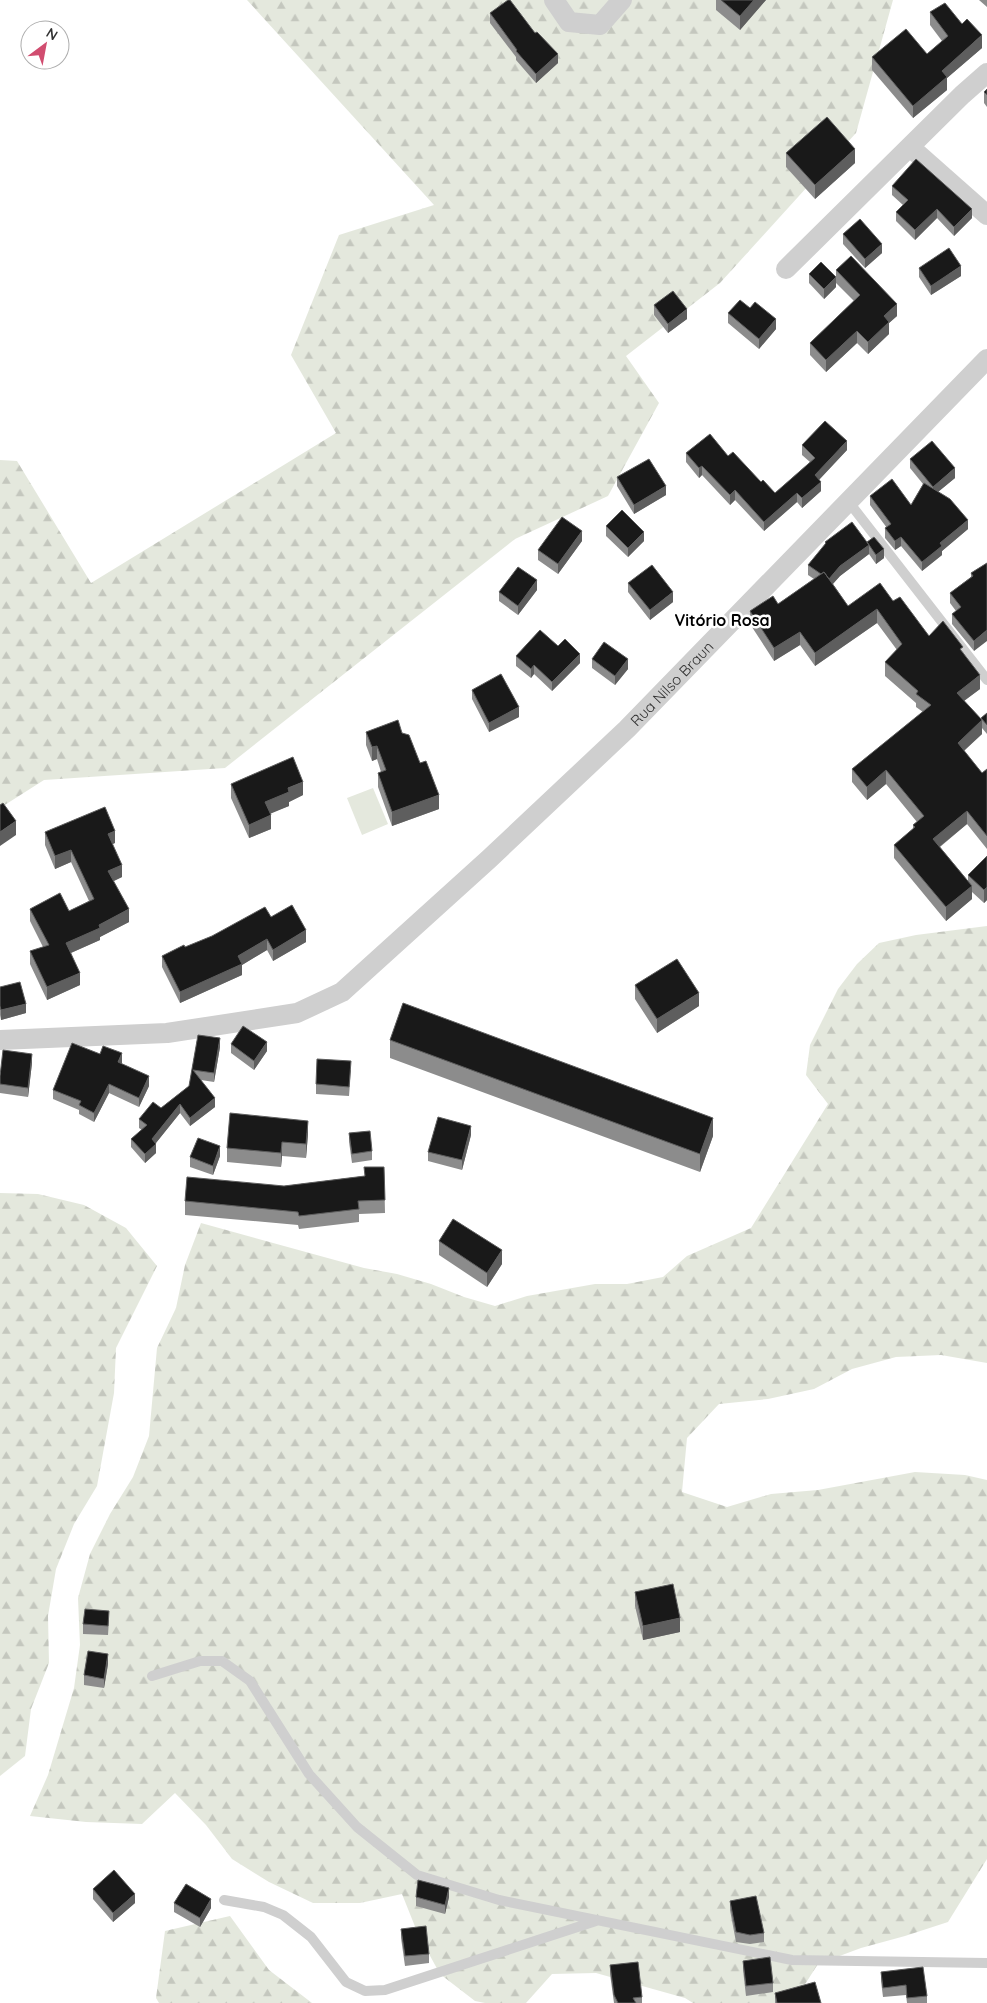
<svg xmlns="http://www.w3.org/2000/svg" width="987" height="2003" font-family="Quicksand,sans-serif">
  <defs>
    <pattern id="forest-firs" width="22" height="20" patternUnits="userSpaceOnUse" patternTransform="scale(1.25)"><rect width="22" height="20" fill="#e4e8dd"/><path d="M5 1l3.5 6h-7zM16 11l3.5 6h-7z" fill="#c4c7be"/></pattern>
  </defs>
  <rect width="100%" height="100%" fill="#fff"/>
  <path fill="url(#forest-firs)" d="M247 0H893L856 133 720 283 626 356 659 403 608 496 515 539 225 768 44 780 0 808V460L17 461 91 583 336 433 291 355 339 235 434 205Z
    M987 926V1363L941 1355 896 1357 852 1369 814 1389 768 1399 719 1404 687 1438 682 1492 727 1507 771 1494 818 1490 915 1472 965 1475 987 1480V1859L948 1922 905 1936 861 1948 818 1964 793 2003H693L685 1998 596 1973 552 1974 526 2003H485L475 2001 440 1974 418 1934 402 1894 360 1903H313L269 1882 232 1859 206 1825 175 1793 142 1824 86 1822 30 1816 48 1775 74 1688 80 1645 78 1598 90 1554 110 1514 133 1477 149 1436 157 1348 176 1308 185 1265 201 1223 364 1268 397 1274 431 1284 464 1297 495 1306 527 1296 595 1284H627L663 1277 687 1256 751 1228 828 1104 806 1075 810 1045 838 989 857 964 879 943 916 935Z
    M0 1193 38 1194 84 1205 126 1228 157 1266 116 1348 114 1393 97 1486 74 1524 56 1569 48 1616 49 1663 31 1709 25 1756 0 1776Z
    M230 1916 269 1970 312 2003H159L156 1998 165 1931Z"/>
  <path fill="#e4e8dd" d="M373 788 388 824 362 835 347 798Z"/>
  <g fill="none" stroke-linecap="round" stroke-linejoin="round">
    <path stroke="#cfcfcf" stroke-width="10" d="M848 501 987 680
      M152 1676 200 1661H222L250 1681 309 1774 357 1827 417 1875 499 1900 792 1960 987 1963
      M224 1900 264 1907 283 1915 311 1937 346 1982 365 1991 385 1990 596 1921"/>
    <g stroke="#cfcfcf" stroke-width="20">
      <path d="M554 0 569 22 600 25 622 0"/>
      <path d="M910 147 987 215"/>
      <path d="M786 269 962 95 987 73"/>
      <path id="s1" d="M0 1040 167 1033 297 1013 342 992 489 859 627 729 987 359"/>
    </g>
  </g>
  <path fill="#8c8c8c" d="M716 0H766L740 30 716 10Z
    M979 0H987V7Z
    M930 12 982 48 947 78V90L913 118 872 70V57L927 54 942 41 930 25Z
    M490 13 558 63 536 83 516 60V57L490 23Z
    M987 89V107L984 103V92Z
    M786 153 855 163 815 199 786 167Z
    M892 186 972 218 954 236 937 218 915 240 896 221V212L903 205 892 195Z
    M843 234 882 253 865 268 843 244Z
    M919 268 961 276 931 295 919 277Z
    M836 270 897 316 889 323V334L868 354 857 343 826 372 810 355V343L854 301 836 283V287L824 299 809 283V274L836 277Z
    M654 305 687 319 668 333 654 315Z
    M728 313 776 329 759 349 728 323Z
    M802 445 847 450 819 480 821 491 802 508 797 502 764 531 735 500 730 505 702 475 699 478 686 462V453L728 456 761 482 775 493 810 462 802 455Z
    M910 459 955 478 938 492 968 529 942 551V555L922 571 901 546 895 550 885 538V528H887L870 505V496L911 505 923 484 910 468Z
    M617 477 666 495 634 514 617 486Z
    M606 526 644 541 628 557 606 536Z
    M582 541 558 574 538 560V550Z
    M825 542H867L884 558 876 564 869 554 840 576 833 584 848 606 893 601 929 636 963 652 980 689 964 701 981 719V718L987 713V734L982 728V734L964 751 982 773 987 769V849L967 824 940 847 968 881V875L987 856V900L984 903 972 892V899L946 921 894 858V845L913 829V825L917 822 886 784 867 800 852 782V769L923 712 916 707V703L885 676V662L897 650 877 623 815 666 800 645 774 661 750 624V611L778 604 814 579 808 575V565L825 545Z
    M987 563 974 651 952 624V614L956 611 950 603V593L971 577V573Z
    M628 583 673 602 650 620 628 592Z
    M537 590 518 615 499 601V592Z
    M558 646 580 663 552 691 534 674 531 678 516 666V656Z
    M592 659 628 669 615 685 592 668Z
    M472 690 519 717 489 732 472 699Z
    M366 732 402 733 420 763 439 809 392 826 378 787V773L381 772 377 759 372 761 366 745Z
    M231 784 303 795 289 802V806L270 813 271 829 249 838 231 798Z
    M45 832 115 843 112 844 122 877 113 881 129 922 100 937V940L71 953 80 985 47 1000 30 964V951L43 947 30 921V909L69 911 89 901 71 862 55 869 45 845Z
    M271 917 306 942 273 961 267 950 242 965V975L180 1003 162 967V956Z
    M635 985 699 1006 657 1033 635 999Z
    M0 987 26 1013 1 1020 0 1015Z
    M198 1035 220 1047 214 1082 201 1080 215 1107 190 1126 180 1113 155 1144 156 1153 145 1163 131 1147V1139L142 1130 139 1128V1119L161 1108 189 1086Z
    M390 1040 713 1136 700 1172 390 1058Z
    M231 1044 267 1051 254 1070 231 1053Z
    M32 1063 28 1097 0 1093V1076Z
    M122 1063 121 1064 149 1086 139 1107 109 1093 94 1122 79 1114V1110L53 1099V1090Z
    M351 1070 349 1096 316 1094V1084Z
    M349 1133 372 1151V1160L352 1163 349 1142Z
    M308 1134 306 1158 282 1156 281 1167 227 1162V1148Z
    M471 1135 462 1170 428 1161V1152Z
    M220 1156 213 1175 190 1167V1157Z
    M384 1167 385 1213 359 1214V1222L299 1229 298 1225 185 1215V1201L284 1186 364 1176Z
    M439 1241 502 1264 487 1287 439 1255Z
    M635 1592 680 1632 643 1640 635 1606Z
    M109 1620 108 1635 83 1634V1624Z
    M108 1664 104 1688 84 1685V1675Z
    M93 1889 135 1903 113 1922 93 1899Z
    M416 1897H449L445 1914 416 1906Z
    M730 1901 764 1933V1942L750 1944 736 1942 730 1910Z
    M174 1903 211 1908 200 1927 174 1912Z
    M401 1929 429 1954V1963L405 1966 401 1938Z
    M743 1961 773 1983V1992L746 1996 743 1970Z
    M610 1965 642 1997V2003H614L610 1974Z
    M881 1972 927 1996V2003H907L906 1995 883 1997 881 1981Z
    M775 1993 821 2003H775Z"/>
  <path fill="#5e5e5e" d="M754 0H766L740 30V16Z
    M982 35V48L947 78V90L913 118V106L942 71Z
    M558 54V63L536 83V74Z
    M855 149V163L815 199V185Z
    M937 209V218L915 240V230Z
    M972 209V218L954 236V227Z
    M882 244V253L865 268V259Z
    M961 266V276L931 295V286Z
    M836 277V287L824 299V289Z
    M897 304V316L889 323V334L868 354V342L884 316Z
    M687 309V319L668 333V324Z
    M776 319V329L759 349V339Z
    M857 331V343L826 372V360Z
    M847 441V450L815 484V475Z
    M702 466V475L699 478V468Z
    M955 468V478L933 496V487Z
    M821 482V491L802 508V498Z
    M666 486V495L634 514V505Z
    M735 490V500L730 505V495Z
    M797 493V502L764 531V522Z
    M968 520V529L942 551V555L922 571V562L940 543Z
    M582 531V541L558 574V564Z
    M644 532V541L628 557V548Z
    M901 537V546L895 550V541Z
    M869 545V554L840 576 829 588V579L840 566Z
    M884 549V558L876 564V555Z
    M537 580V590L518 615V606Z
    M673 592V602L650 620V610Z
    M877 609V623L815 666V653Z
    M987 630V641L974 651V641Z
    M800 632V645L774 661V648Z
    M580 654V663L552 691V682Z
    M628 659V669L615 685V676Z
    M534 665V674L531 678V669Z
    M980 675V689L957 706V693Z
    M519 707V717L489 732V723Z
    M982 720V734L958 756V743Z
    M377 746V759L372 761V747Z
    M886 770V784L867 800V787Z
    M303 782V795L289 802V806L265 816V802L288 788Z
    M439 795V809L392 826V812Z
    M967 811V824L933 852V839Z
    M271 815V829L249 838V825Z
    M16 821V835L0 846V832Z
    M115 831V843L108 846V834Z
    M71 850V862L55 869V856Z
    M122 865V877L108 884V871Z
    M972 886V899L946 921V907Z
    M987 887V900L984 903V890Z
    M129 909V922L100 937V940L66 955V943Z
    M306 930V942L273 961V950Z
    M267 939V950L242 965V975L180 1003V992L238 956Z
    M80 973V985L47 1000V987Z
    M699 993V1006L657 1033V1019Z
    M26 1004V1013L1 1020V1010Z
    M220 1038V1047L214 1082V1073Z
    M267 1042V1051L254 1070V1061Z
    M122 1053V1063L118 1071V1062Z
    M32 1054V1063L28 1097V1088Z
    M149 1076V1086L139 1107V1098Z
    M109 1084V1093L94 1122V1113Z
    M215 1098V1107L190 1126V1118Z
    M180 1104V1113L152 1148 156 1144V1153L145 1163V1154L152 1139Z
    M713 1118V1136L700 1172V1154Z
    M308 1121V1134L306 1158V1144Z
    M471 1126V1135L462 1170V1160Z
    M282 1142V1156L281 1167V1153Z
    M220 1146V1156L213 1175V1166Z
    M502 1250V1264L487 1287V1273Z
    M680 1618V1632L643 1640V1626Z
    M108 1654V1664L104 1688V1679Z
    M449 1888V1897L445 1914V1905Z
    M135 1894V1903L113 1922V1913Z
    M211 1899V1908L200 1927V1918Z"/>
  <path fill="#191919" stroke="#5e5e5e" d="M508 0H510L535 33 537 32 558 54 536 74 516 51 517 50 490 13Z
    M721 0H754L740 16Z
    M945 3 962 24 967 19 982 35 942 71 947 77 913 106 872 57 906 29 927 54 948 36 930 12Z
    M987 89V95L984 92Z
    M827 117 855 149 815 185 786 153Z
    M916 159 972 209 954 227 937 209 915 230 896 212 908 200 892 186Z
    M860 219 882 244 865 259 843 234Z
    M949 248 961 266 931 286 919 268Z
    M851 256 897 304 884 316 889 322 868 342 857 331 826 360 810 343 860 295 836 270Z
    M821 262 836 277 824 289 809 274Z
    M673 291 687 309 668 324 654 305Z
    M740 300 750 308 755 302 776 319 759 339 728 313Z
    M825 421 847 441 815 475 821 482 802 498 797 493 764 522 735 490 730 495 702 466 699 468 686 453 710 434 728 456 733 452 761 482 763 480 775 493 815 458 802 445Z
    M932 441 955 468 933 487 910 459Z
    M649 459 666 486 634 505 617 477Z
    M892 479 911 505 924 483 950 499 968 520 940 543 942 546 922 562 901 537 895 541 885 528 891 524 870 496Z
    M622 510 644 532 628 548 606 526Z
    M562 517 582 531 558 564 538 550Z
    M852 522 869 545 840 566 829 579 824 572 821 574 808 565 826 543 825 542Z
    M874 537 884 549 876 555 867 542Z
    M987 563V630L974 641 952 614 961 607 950 593 973 576 971 573Z
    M652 565 673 592 650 610 628 583Z
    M518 567 537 580 518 606 499 592Z
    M824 572 848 606 880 583 893 601 900 597 929 636 943 621 963 647 960 649 980 675 957 693 982 720 958 743 982 773 987 769V836L967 811 933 839 972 886 946 907 894 845 915 827 913 825 924 816 886 770 867 787 852 769 931 705 916 694 918 691 885 662 902 644 877 609 815 653 800 632 774 648 750 611 773 596 778 604Z
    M540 630 558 646 565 639 580 654 552 682 534 665 531 669 516 656Z
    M604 642 628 659 615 676 592 659Z
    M501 674 519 707 489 723 472 690Z
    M987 713V725L981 718Z
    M398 720 402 733 409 735 420 763 426 761 439 795 392 812 378 773 386 770 377 746 372 747 366 732Z
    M293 757 303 782 288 788 289 792 265 802 271 815 249 825 231 784Z
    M3 803 16 821 0 832V805Z
    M105 807 115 831 108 834 122 865 108 871 129 909 99 925 100 928 66 943 80 973 47 987 30 951 49 945 30 909 60 893 69 911 94 899 71 850 55 856 45 832Z
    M987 856V887L984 890 968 875Z
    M292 905 306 930 273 950 267 939 238 956 242 964 180 992 162 956 184 945 185 947 212 936 265 907 271 917Z
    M677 959 699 993 657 1019 635 985Z
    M20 982 26 1004 1 1010 0 1006V987Z
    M403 1003 713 1118 700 1154 390 1040Z
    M243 1026 267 1042 254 1061 231 1044Z
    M198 1035 220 1038 214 1073 193 1070 215 1098 190 1118 180 1104 152 1139 156 1144 145 1154 131 1139 147 1125 139 1119 153 1102 161 1108 189 1086Z
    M72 1043 100 1054 103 1046 122 1053 118 1062 149 1076 139 1098 109 1084 94 1113 79 1105 81 1101 53 1090Z
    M3 1050 32 1054 28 1088 0 1084V1076Z
    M317 1059 351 1061 349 1087 316 1084Z
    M230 1113 308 1121 306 1144 282 1142 281 1153 227 1148Z
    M438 1117 471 1126 462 1160 428 1152Z
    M370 1131 372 1151 352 1154 349 1133Z
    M198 1138 220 1146 213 1166 190 1157Z
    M364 1167H384L385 1200 358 1201 359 1209 299 1216 298 1212 185 1201 187 1177 284 1186 365 1176Z
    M453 1219 502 1250 487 1273 439 1241Z
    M673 1584 680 1618 643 1626 635 1592Z
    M85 1609 109 1611 108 1626 83 1624Z
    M88 1651 108 1654 104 1679 84 1675Z
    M114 1870 135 1894 113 1913 93 1889Z
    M418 1880 449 1888 445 1905 416 1897Z
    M186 1884 211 1899 200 1918 174 1903Z
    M756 1896 764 1933 750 1935 736 1932 730 1901Z
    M426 1926 429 1954 405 1956 401 1929Z
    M770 1957 773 1983 746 1986 743 1961Z
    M638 1962 642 1997 633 1998 636 2003H618L614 1995 610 1965Z
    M923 1967 927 1996 907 1998 906 1985 883 1988 881 1972Z
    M815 1982 821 2003H777L775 1993Z"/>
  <g text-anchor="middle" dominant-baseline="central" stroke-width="5" stroke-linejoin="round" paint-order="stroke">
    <g font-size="15" fill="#323232" stroke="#fff">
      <text stroke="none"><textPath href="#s1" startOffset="800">Rua Nilso Braun</textPath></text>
    </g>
    <g font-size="16" font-weight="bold" fill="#000" stroke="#fff">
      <text x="722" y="620">Vitório Rosa</text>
    </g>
  </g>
  <g transform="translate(45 45) rotate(32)"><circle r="24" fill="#ffffff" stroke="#adadad"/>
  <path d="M0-4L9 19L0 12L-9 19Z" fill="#d14d70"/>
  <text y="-8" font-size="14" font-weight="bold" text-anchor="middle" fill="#323232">N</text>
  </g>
</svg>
